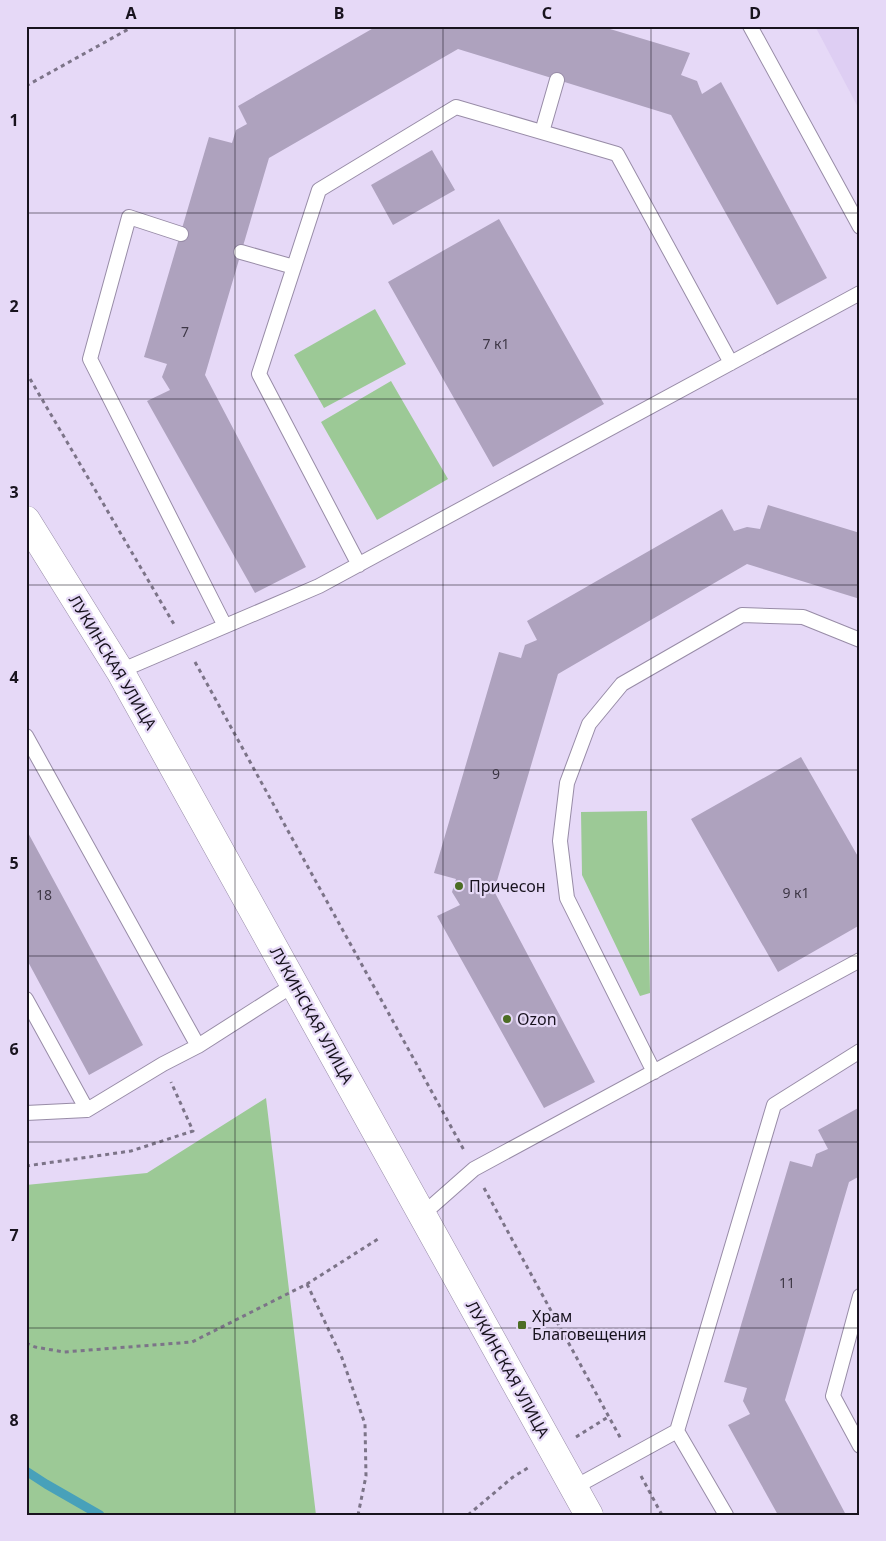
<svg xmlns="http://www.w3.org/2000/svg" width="886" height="1541" font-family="'Noto Sans',sans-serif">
  <rect width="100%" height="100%" fill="#e6d9f7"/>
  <path fill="#decef3" d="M815 26H860V111Z"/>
  <path fill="#9cc996" d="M375 309 406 364 324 408 294 355Z
    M391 381 448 479 377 520 321 422Z
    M647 811 650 993 640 996 582 875 581 812Z
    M266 1098 316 1515H26V1185L147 1173Z"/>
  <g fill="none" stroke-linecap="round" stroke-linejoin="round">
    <path stroke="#48a1ba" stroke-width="9" d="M26 1471 46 1484 100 1515"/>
  </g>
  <path fill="#aea2be" d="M377 26H600L690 53 681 75 697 81 702 94 721 82 827 278 777 305 671 115 458 49 269 158 205 375 306 567 255 593 147 401 170 390 162 377 167 364 144 357 209 137 232 143 236 130 247 124 238 106Z
    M432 150 455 190 393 225 371 185Z
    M499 219 604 404 493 467 388 282Z
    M768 505 860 533V599L747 564 558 674 494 891 595 1082 544 1108 437 916 460 905 452 892 456 879 434 873 499 652 521 658 525 645 537 640 527 621 722 509 734 531 747 527 760 529Z
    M801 757 860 860V925L778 972 691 819Z
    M26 829 143 1045 89 1075 26 958Z
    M860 1107V1176L849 1182 785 1400 846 1515H778L728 1425 750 1414 743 1401 747 1388 724 1382 790 1161 812 1167 816 1154 828 1149 818 1130Z"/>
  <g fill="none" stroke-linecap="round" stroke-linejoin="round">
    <g stroke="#988ca7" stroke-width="16">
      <path id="lane" d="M750 26 860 227
        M542 132 557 80
        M181 234 129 217 90 359 225 626
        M241 252 294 267
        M359 565 259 374 319 190 456 107 617 154 731 363
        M120 671 319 586 860 293
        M26 736 198 1046
        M26 999 87 1110
        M654 1072 567 898 560 841 567 783 589 724 622 684 742 615 803 617 860 640
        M26 1113 87 1110 163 1064 198 1046 295 984
        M423 1214 474 1169 860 960
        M860 1296 833 1396 860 1446
        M575 1487 677 1431
        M726 1515 677 1431 774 1105 860 1051"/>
    </g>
    <g stroke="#988ca7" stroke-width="29">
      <path id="secondary" d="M26 520 120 671 589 1515"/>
    </g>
    <path stroke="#7c7488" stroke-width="3" stroke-dasharray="4 4" stroke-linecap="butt" d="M26 86 134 26
      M26 372 175 626
      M195 662 465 1152
      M26 1166 131 1151 193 1131 171 1082
      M484 1188 621 1439
      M307 1284 342 1358 365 1424 366 1476 358 1515
      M26 1343 35 1347 64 1352 192 1342 307 1284 378 1239
      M576 1437 608 1417
      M641 1476 662 1515
      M468 1515 513 1477 531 1466"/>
    <use href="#lane" stroke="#fff" stroke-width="14"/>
    <use href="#secondary" stroke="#fff" stroke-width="28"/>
  </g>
  <path fill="none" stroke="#18131e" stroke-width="1" stroke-opacity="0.55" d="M235 26V1515M443 26V1515M651 26V1515M26 213H860M26 399H860M26 585H860M26 770H860M26 956H860M26 1142H860M26 1328H860"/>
  <g fill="#4c6d24" stroke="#e6d9f7" stroke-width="2">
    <circle cx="459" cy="886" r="5"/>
    <circle cx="507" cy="1019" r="5"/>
    <rect x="517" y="1320" width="10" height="10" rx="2.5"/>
  </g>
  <g text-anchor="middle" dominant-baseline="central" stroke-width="4.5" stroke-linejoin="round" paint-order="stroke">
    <g font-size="14" fill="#3e3746">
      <text x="185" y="331">7</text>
      <text x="496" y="343">7 к1</text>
      <text x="496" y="773">9</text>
      <text x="796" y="892">9 к1</text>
      <text x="44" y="894">18</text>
      <text x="787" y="1282">11</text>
    </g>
    <g font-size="16" fill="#18131e" stroke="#e6d9f7">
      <text transform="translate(113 662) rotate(59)">ЛУКИНСКАЯ УЛИЦА</text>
      <text transform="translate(312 1015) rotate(61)">ЛУКИНСКАЯ УЛИЦА</text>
      <text transform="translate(508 1369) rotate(61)">ЛУКИНСКАЯ УЛИЦА</text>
    </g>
    <g font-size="16" fill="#18131e" stroke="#e6d9f7" text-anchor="start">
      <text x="469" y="886">Причесон</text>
      <text x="517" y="1019">Ozon</text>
      <text x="532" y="1316">Храм<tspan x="532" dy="18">Благовещения</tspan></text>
    </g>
  </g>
  <rect width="886" height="1541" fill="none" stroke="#e6d9f7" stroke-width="55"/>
  <rect x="28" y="28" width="830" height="1486" fill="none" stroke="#18131e" stroke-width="2"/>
  <g font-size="16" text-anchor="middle" font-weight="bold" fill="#18131e">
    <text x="131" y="19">A</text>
    <text x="339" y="19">B</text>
    <text x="547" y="19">C</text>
    <text x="755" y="19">D</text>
    <text x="14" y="126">1</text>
    <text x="14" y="312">2</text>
    <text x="14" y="498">3</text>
    <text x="14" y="683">4</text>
    <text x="14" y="869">5</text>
    <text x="14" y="1055">6</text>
    <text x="14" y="1241">7</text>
    <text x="14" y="1426">8</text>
  </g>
</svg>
